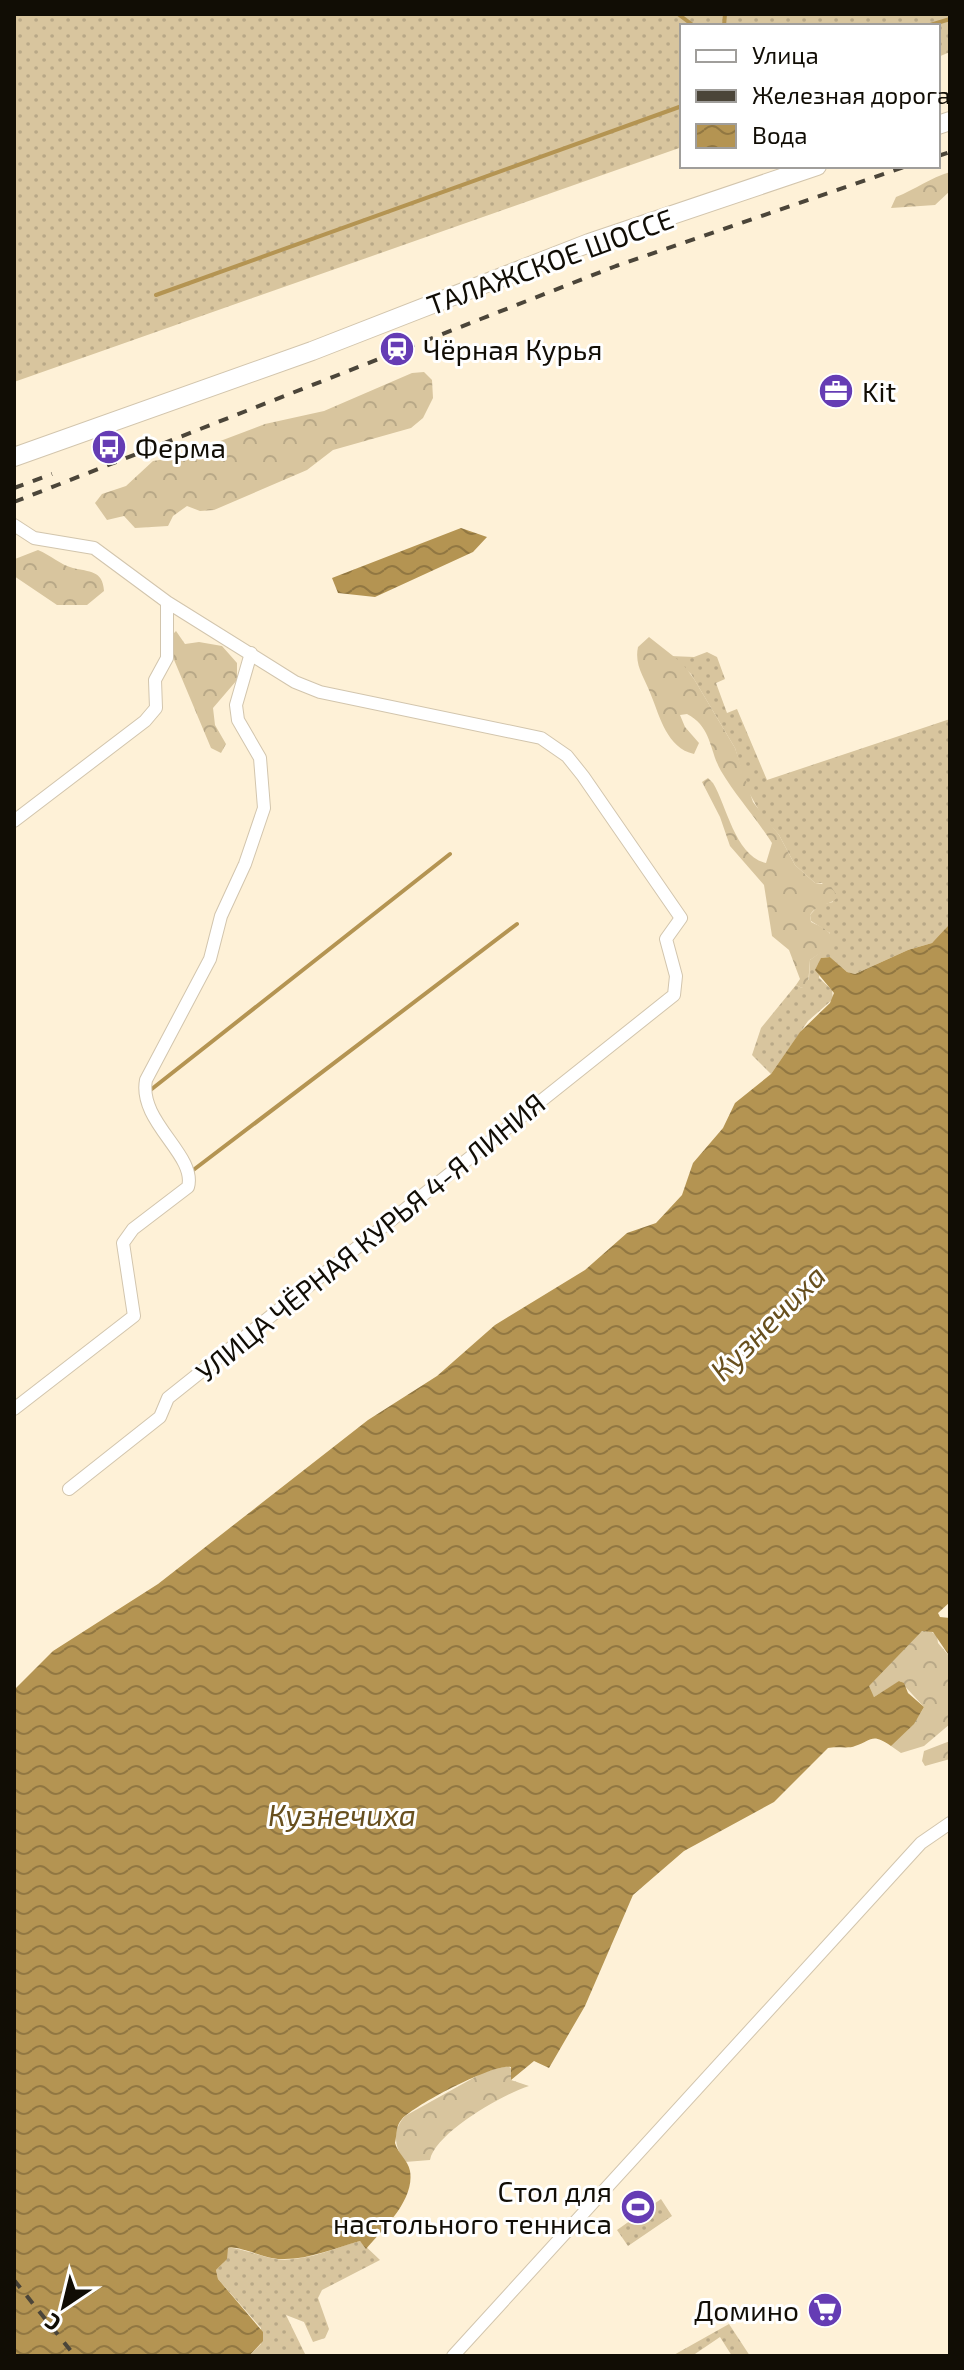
<svg xmlns="http://www.w3.org/2000/svg" width="964" height="2370" font-family="'Exo 2',sans-serif">
  <defs>
    <pattern id="grass-dots" width="8" height="8" patternUnits="userSpaceOnUse" patternTransform="scale(2)"><rect width="8" height="8" fill="#d8c59e"/><path d="M2 2h.1M6 6h.1" fill="none" stroke="#b8a887" stroke-width="1.8" stroke-linecap="round"/></pattern>
    <pattern id="forest-crowns" width="20" height="18" patternUnits="userSpaceOnUse" patternTransform="scale(2)"><rect width="20" height="18" fill="#d8c59e"/><path d="M2 6a3 3 0 1 1 6 0M12 15a3 3 0 1 1 6 0" fill="none" stroke="#b8a887"/></pattern>
    <pattern id="water-waves" width="16" height="10" patternUnits="userSpaceOnUse" patternTransform="scale(2)"><rect width="16" height="10" fill="#b49452"/><path d="M0 5q4-4 8 0t8 0" fill="none" stroke="#917742"/></pattern>
  </defs>
  <rect width="100%" height="100%" fill="#fef1d7"/>
  <path fill="url(#grass-dots)" d="M14 14H950V52L938 57V26H682V147L14 382Z
    M707 652 717 657 725 679 716 683 727 713 737 709 767 780 950 719V926L932 943 908 950 855 974 847 972 830 957 821 958 819 978 832 990 833 999 808 1021 771 1074 752 1055 761 1028 796 985 802 988 809 979 810 960 826 948 830 933 811 921 810 915 819 905 833 902 822 883H815L795 865 779 835 761 814 747 789 735 748 691 674 670 656 694 657Z
    M661 2199 672 2216 628 2246 617 2230Z
    M360 2241 380 2260 322 2290 318 2298 329 2329 325 2338 313 2342 304 2322 286 2315 306 2356H249L261 2344V2328L218 2279 216 2270 223 2263 227 2248C235 2246 263 2257 275 2259 304 2263 333 2248 360 2241Z
    M729 2324 750 2356H732L720 2337 692 2356H672Z"/>
  <path fill="url(#forest-crowns)" d="M950 172V191L935 205 891 208 896 197C916 189 930 178 950 172Z
    M424 372 432 380 433 398 423 418 411 428 333 450 307 470 214 510 200 511 187 506 173 516 168 526 135 528 124 516 107 520 95 503 102 494 126 486 153 461 178 457 265 424 324 411 412 373Z
    M38 550C50 555 61 565 73 568 89 572 103 570 104 591L87 605H57L14 576 15 559Z
    M176 631 185 644 199 642 222 646 237 663V680L213 708 215 725 226 744 221 753 211 748 172 655 171 636Z
    M649 637 682 663 694 679 735 748 753 802 779 835 795 865 815 883 830 885 838 897C830 906 817 903 810 915L811 922C821 927 835 931 832 945L810 960 808 985 802 988 796 985 800 979 789 950 772 936 764 885 730 846 720 817 702 782 708 778 713 783C727 806 735 856 766 863L772 843C756 818 736 796 721 771 709 750 712 727 687 714L680 715 685 727 699 743 694 754C667 748 660 717 651 695 645 678 634 666 638 647Z
    M928 1629 937 1636 938 1643 950 1657V1724L924 1746 901 1753 891 1746C899 1730 914 1727 924 1707L900 1681 874 1697 868 1686 917 1633Z
    M950 1741V1759L925 1766 922 1761 924 1751Z
    M508 2066 513 2070 511 2080 529 2086C503 2094 435 2133 430 2160L405 2162C394 2147 392 2130 405 2116L484 2072Z"/>
  <path fill="url(#water-waves)" d="M461 528 487 537 473 552 375 597 338 593 332 578Z
    M949 925 950 1602 938 1613 940 1617 950 1618V1657L933 1632 922 1631 869 1686 874 1697 899 1681 904 1683 908 1693 924 1707 914 1724 891 1746C871 1732 872 1741 855 1746 849 1749 836 1746 828 1748L774 1802 684 1851 633 1895 585 2006 549 2068 534 2061 511 2080V2067C494 2063 416 2104 402 2119 396 2125 397 2134 395 2143 398 2154 408 2160 410 2171 415 2200 383 2229 366 2249L360 2241C334 2248 309 2260 281 2259 265 2259 238 2245 228 2248L227 2259 216 2270 218 2279 263 2332V2341L249 2356H14V1690L53 1651 158 1584 368 1420 437 1376 495 1325 585 1270 627 1233 656 1223 682 1195 693 1163 723 1128 735 1103 771 1074 800 1032 830 1003 834 993 815 970 821 958 830 957 847 972 855 974 908 950 932 943Z"/>
  <g fill="none" stroke-linecap="round" stroke-linejoin="round">
    <path stroke="#b49452" stroke-width="4" d="M678 14 694 26
      M724 26 725 14
      M927 26 950 19
      M156 295 682 106
      M148 1092 450 854
      M192 1171 517 924"/>
    <g stroke="#d2c5ad" stroke-width="14">
      <path id="minor" d="M14 525 34 538 94 548 167 602 295 682 320 692 541 738 567 756 583 776 681 918 666 939 676 976 674 995 168 1398 160 1417 69 1489
        M14 821 145 721 156 708 155 680 167 658V602
        M14 1409 134 1316 123 1243 133 1229 188 1187C197 1155 138 1122 146 1080L210 959 221 916 245 864 264 808 260 758 238 720 236 705 251 653
        M453 2356 921 1843 950 1823"/>
    </g>
    <g stroke="#d2c5ad" stroke-width="20">
      <path id="primary" d="M938 125 950 121
        M14 457 312 351 589 243 817 166"/>
    </g>
    <use href="#minor" stroke="#fff" stroke-width="12"/>
    <use href="#primary" stroke="#fff" stroke-width="18"/>
    <path stroke="#4b4539" stroke-width="4" stroke-dasharray="10 10" stroke-linecap="butt" d="M938 156 950 152
      M14 488 52 474
      M14 502 616 266 907 166
      M14 2280 75 2356"/>
  </g>
  <defs>
    <g id="station-disc" transform="scale(1.8)"><circle r="9.5" fill="#653cb4" stroke="#fff"/><path d="M-3-6H3Q5-6 5-4V2Q5 4 3 4L4.5 6H3L1.5 4h-3L-3 6H-4.5L-3 4Q-5 4-5 2V-4Q-5-6-3-6ZM-3.5-4v3h7v-3ZM-3.5 1v1.5H-2V1ZM2 1v1.5H3.5V1Z" fill="#fff"/></g>
    <g id="office-disc" transform="scale(1.8)"><circle r="9.5" fill="#653cb4" stroke="#fff"/><path d="M-6-3h4V-5.5h4V-3h4V5H-6ZM-1-4.5V-3h2v-1.5ZM-6 0V1H6V0Z" fill="#fff"/></g>
    <g id="bus-disc" transform="scale(1.8)"><circle r="9.5" fill="#653cb4" stroke="#fff"/><path d="M-5-6H5V4H4V6H2V4H-2V6H-4V4H-5ZM-3.5-4V0h7V-4ZM-3.5 1.2v1.5H-2V1.2ZM2 1.2v1.5H3.5V1.2Z" fill="#fff"/></g>
    <g id="stadium-disc" transform="scale(1.8)"><circle r="9.5" fill="#653cb4" stroke="#fff"/><path d="M0-5a6.5 5 0 1 0 0 10a6.5 5 0 1 0 0-10ZM-3.5-1.8h7v3.6h-7Z" fill="#fff"/></g>
    <g id="supermarket-disc" transform="scale(1.8)"><circle r="9.5" fill="#653cb4" stroke="#fff"/><path d="M-6-5.5h2.5l.6 2H6L4.5 2H-2.5L-4.4-4H-6ZM-1.5 3.2a1.3 1.3 0 1 0 .1 0ZM3 3.2a1.3 1.3 0 1 0 .1 0Z" fill="#fff"/></g>
  </defs>
  <g fill-rule="evenodd">
    <use href="#station-disc" x="397" y="349"/>
    <use href="#office-disc" x="836" y="391"/>
    <use href="#bus-disc" x="109" y="447"/>
    <use href="#stadium-disc" x="638" y="2207"/>
    <use href="#supermarket-disc" x="825" y="2310"/>
  </g>
  <g text-anchor="middle" dominant-baseline="central" stroke-width="6" stroke-linejoin="round" paint-order="stroke">
    <g font-size="28" fill="#110d05" stroke="#fff">
      <text transform="translate(550 261) rotate(-20)">ТАЛАЖСКОЕ ШОССЕ</text>
      <text transform="translate(370 1237) rotate(-39)">УЛИЦА ЧЁРНАЯ КУРЬЯ 4-Я ЛИНИЯ</text>
    </g>
    <g font-size="28" fill="#110d05" stroke="#fff" text-anchor="start">
      <text x="423" y="349">Чёрная Курья</text>
      <text x="862" y="391">Kit</text>
      <text x="135" y="447">Ферма</text>
      <text x="612" y="2191" text-anchor="end">Стол для<tspan x="612" dy="32">настольного тенниса</tspan></text>
      <text x="799" y="2310" text-anchor="end">Домино</text>
    </g>
    <g font-size="30" font-style="italic" fill="#674f1e" stroke="#fff">
      <text transform="translate(767 1322) rotate(-45)">Кузнечиха</text>
      <text x="342" y="1814">Кузнечиха</text>
    </g>
  </g>
  <rect width="964" height="2370" fill="none" stroke="#110d05" stroke-width="32"/>
  <rect x="680" y="24" width="260" height="144" fill="#ffffff" stroke="#a09e9b" stroke-width="2"/>
  <rect x="696" y="50" width="40" height="12" fill="#ffffff" stroke="#a09e9b" stroke-width="2"/>
  <text x="752" y="64" font-size="24" fill="#110d05">Улица</text>
  <rect x="696" y="90" width="40" height="12" fill="#4b4539" stroke="#a09e9b" stroke-width="2"/>
  <text x="752" y="104" font-size="24" fill="#110d05">Железная дорога</text>
  <rect x="696" y="124" width="40" height="24" fill="url(#water-waves)" stroke="#a09e9b" stroke-width="2"/>
  <text x="752" y="144" font-size="24" fill="#110d05">Вода</text>
  <g transform="translate(64 2306) rotate(215)" stroke="#ffffff" stroke-width="6" paint-order="stroke">
  <path d="M0-6L14 30L0 20L-14 30Z" fill="#110d05"/>
  <text y="-12" font-size="22" font-weight="bold" text-anchor="middle" fill="#110d05">С</text>
  </g>
</svg>
